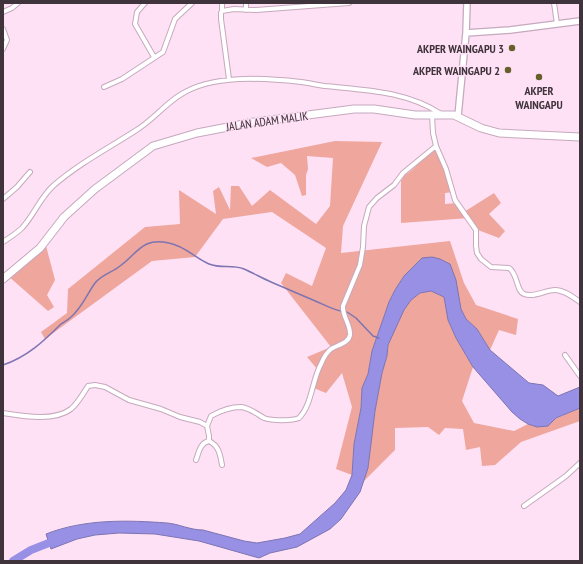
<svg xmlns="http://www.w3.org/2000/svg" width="583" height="564" font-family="'PT Sans Narrow',sans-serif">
  <rect width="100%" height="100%" fill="#ffe1f6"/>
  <path fill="#eea69d" d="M335 141 382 142 343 226 341 253 450 241 464 283 476 305 518 319 516 335 499 330 490 350 477 329 466 319 461 309 458 296 422 258 404 276 395 290 389 302 372 351 368 374 362 388 361 408 354 444 352 475 336 469 352 407 342 373 326 393 311 387 318 370 307 357 331 347 281 283 286 273 312 286 326 248 272 212 223 219 195 257 152 261 45 339 41 332 67 313 68 289 145 227 180 224 179 190 216 214 213 191 219 187 230 210 231 186H239L252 206 270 190 316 224 330 206 333 158 307 156 308 169 306 175V195L302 196 295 175 281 163 267 167 251 158Z
    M438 148 451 178 454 192 445 193V204L457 203 464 212 494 193 501 203 489 214 505 231 499 238 478 230 469 218 401 223V181L404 176 413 169 423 158Z
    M45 242 55 280 47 295 54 307 48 311 7 275Z
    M431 291 444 297 448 320 456 338 473 367 462 401 474 423 514 431 528 424 537 427 580 408V421L521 442 495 465 482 466 480 447 466 450 463 429 445 428 439 435 428 427 395 428V450L363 482 368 468 375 411 382 373 387 356 388 345 404 310 411 300 420 293Z"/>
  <path fill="#9790e4" stroke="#7d74b2" d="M432 257 440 259 450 264 456 280 461 309 466 319 477 329 490 350 529 383 543 385 558 396 580 387V408L556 418 548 426 537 427 528 424 520 419 512 412 473 367 456 338 448 320 444 297 431 291 420 293 411 300 404 310 388 345 387 356 382 373 375 411 368 468 360 492 341 519 330 529 297 547 270 553 259 558 199 541 155 534 119 533 95 535 77 539 51 549 46 534C84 519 127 520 167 523 179 524 190 530 203 530L244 541 257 543 285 538 300 534 335 503 346 490 352 475 354 444 361 408 362 388 368 374 372 351 389 302 395 290 404 276 422 258Z"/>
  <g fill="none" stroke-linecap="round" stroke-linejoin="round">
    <path stroke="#7d74b2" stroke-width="1.5" d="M347 312 356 318 373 336 379 338
      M3 365C27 357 44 341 61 324 64 322 68 320 71 317 82 308 87 294 95 283 101 275 113 272 120 266 138 253 142 237 169 243 185 246 195 258 209 264 221 269 232 264 244 269 253 273 262 278 271 282 285 288 299 294 313 300 323 304 331 309 341 311"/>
    <path stroke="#9790e4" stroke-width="8" d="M13 561 31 550 59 539"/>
    <g stroke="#c5a9bd" stroke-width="6">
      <path id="street" d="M145 3 137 12 135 24 154 57
        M222 3V11
        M246 3V10
        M554 3 557 24
        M3 12 12 8 18 3
        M3 29 7 40 3 49
        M229 79 221 19V13L222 11 234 9 256 10 349 3
        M104 87 122 79 163 52 175 19 192 3
        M436 146 446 169 455 200 476 230V246L477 253 481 259 491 267 509 268C518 274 516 291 524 294 534 298 545 290 555 290 564 290 573 297 580 302
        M3 199 17 187 30 172
        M3 242C9 238 17 233 22 228 34 215 40 198 53 186 78 164 107 149 135 131 152 121 164 105 180 95 212 74 264 78 301 82 309 83 317 85 325 86 364 90 407 91 441 114
        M565 355 580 376
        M3 413C22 416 54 422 71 409 78 403 83 394 88 386L95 385 105 387 129 400 161 409 180 417 200 422 207 426 211 416C220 411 231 407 241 407 250 408 257 414 264 418 272 421 292 421 299 418 312 405 312 380 321 364 323 359 326 353 331 349 337 345 349 343 350 335 351 325 342 316 343 306L360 265 363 247 364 226 369 207 377 198 394 185 403 173 436 146 433 133 432 115
        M209 441C219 446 220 454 222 465
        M196 460C199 452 200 443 209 441V436L207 426
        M524 506 566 476 580 463"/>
    </g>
    <g stroke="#c5a9bd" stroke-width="8">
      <path id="secondary" d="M466 33 510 30 580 21
        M458 116 466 33 467 3"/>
    </g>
    <g stroke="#c5a9bd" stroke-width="9">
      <path id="highway" d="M3 279 40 248 64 217 95 189 153 146 197 133 254 122 354 109H374L415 115H454L481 128 499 133 580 137"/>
    </g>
    <use href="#street" stroke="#fff" stroke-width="4"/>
    <use href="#secondary" stroke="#fff" stroke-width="5.5"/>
    <use href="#highway" stroke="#fff" stroke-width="7"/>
  </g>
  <g fill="#665f2b" stroke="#ffe1f6" stroke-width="1.5">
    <circle cx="512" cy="48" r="4"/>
    <circle cx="508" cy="70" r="4"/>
    <circle cx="539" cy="77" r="4"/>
  </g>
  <g text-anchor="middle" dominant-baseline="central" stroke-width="3" stroke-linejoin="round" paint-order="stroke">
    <g font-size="12" font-weight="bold" fill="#3f343c" stroke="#ffe1f6" text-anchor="end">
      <text x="504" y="48">AKPER WAINGAPU 3</text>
      <text x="500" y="70">AKPER WAINGAPU 2</text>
      <text x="539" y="90" text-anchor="middle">AKPER<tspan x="539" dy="14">WAINGAPU</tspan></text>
    </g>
    <g font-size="12" fill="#3f343c" stroke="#ffe1f6">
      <text transform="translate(267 121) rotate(-8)">JALAN ADAM MALIK</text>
    </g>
  </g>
  <rect width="583" height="564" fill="none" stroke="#3f343c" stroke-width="8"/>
</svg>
